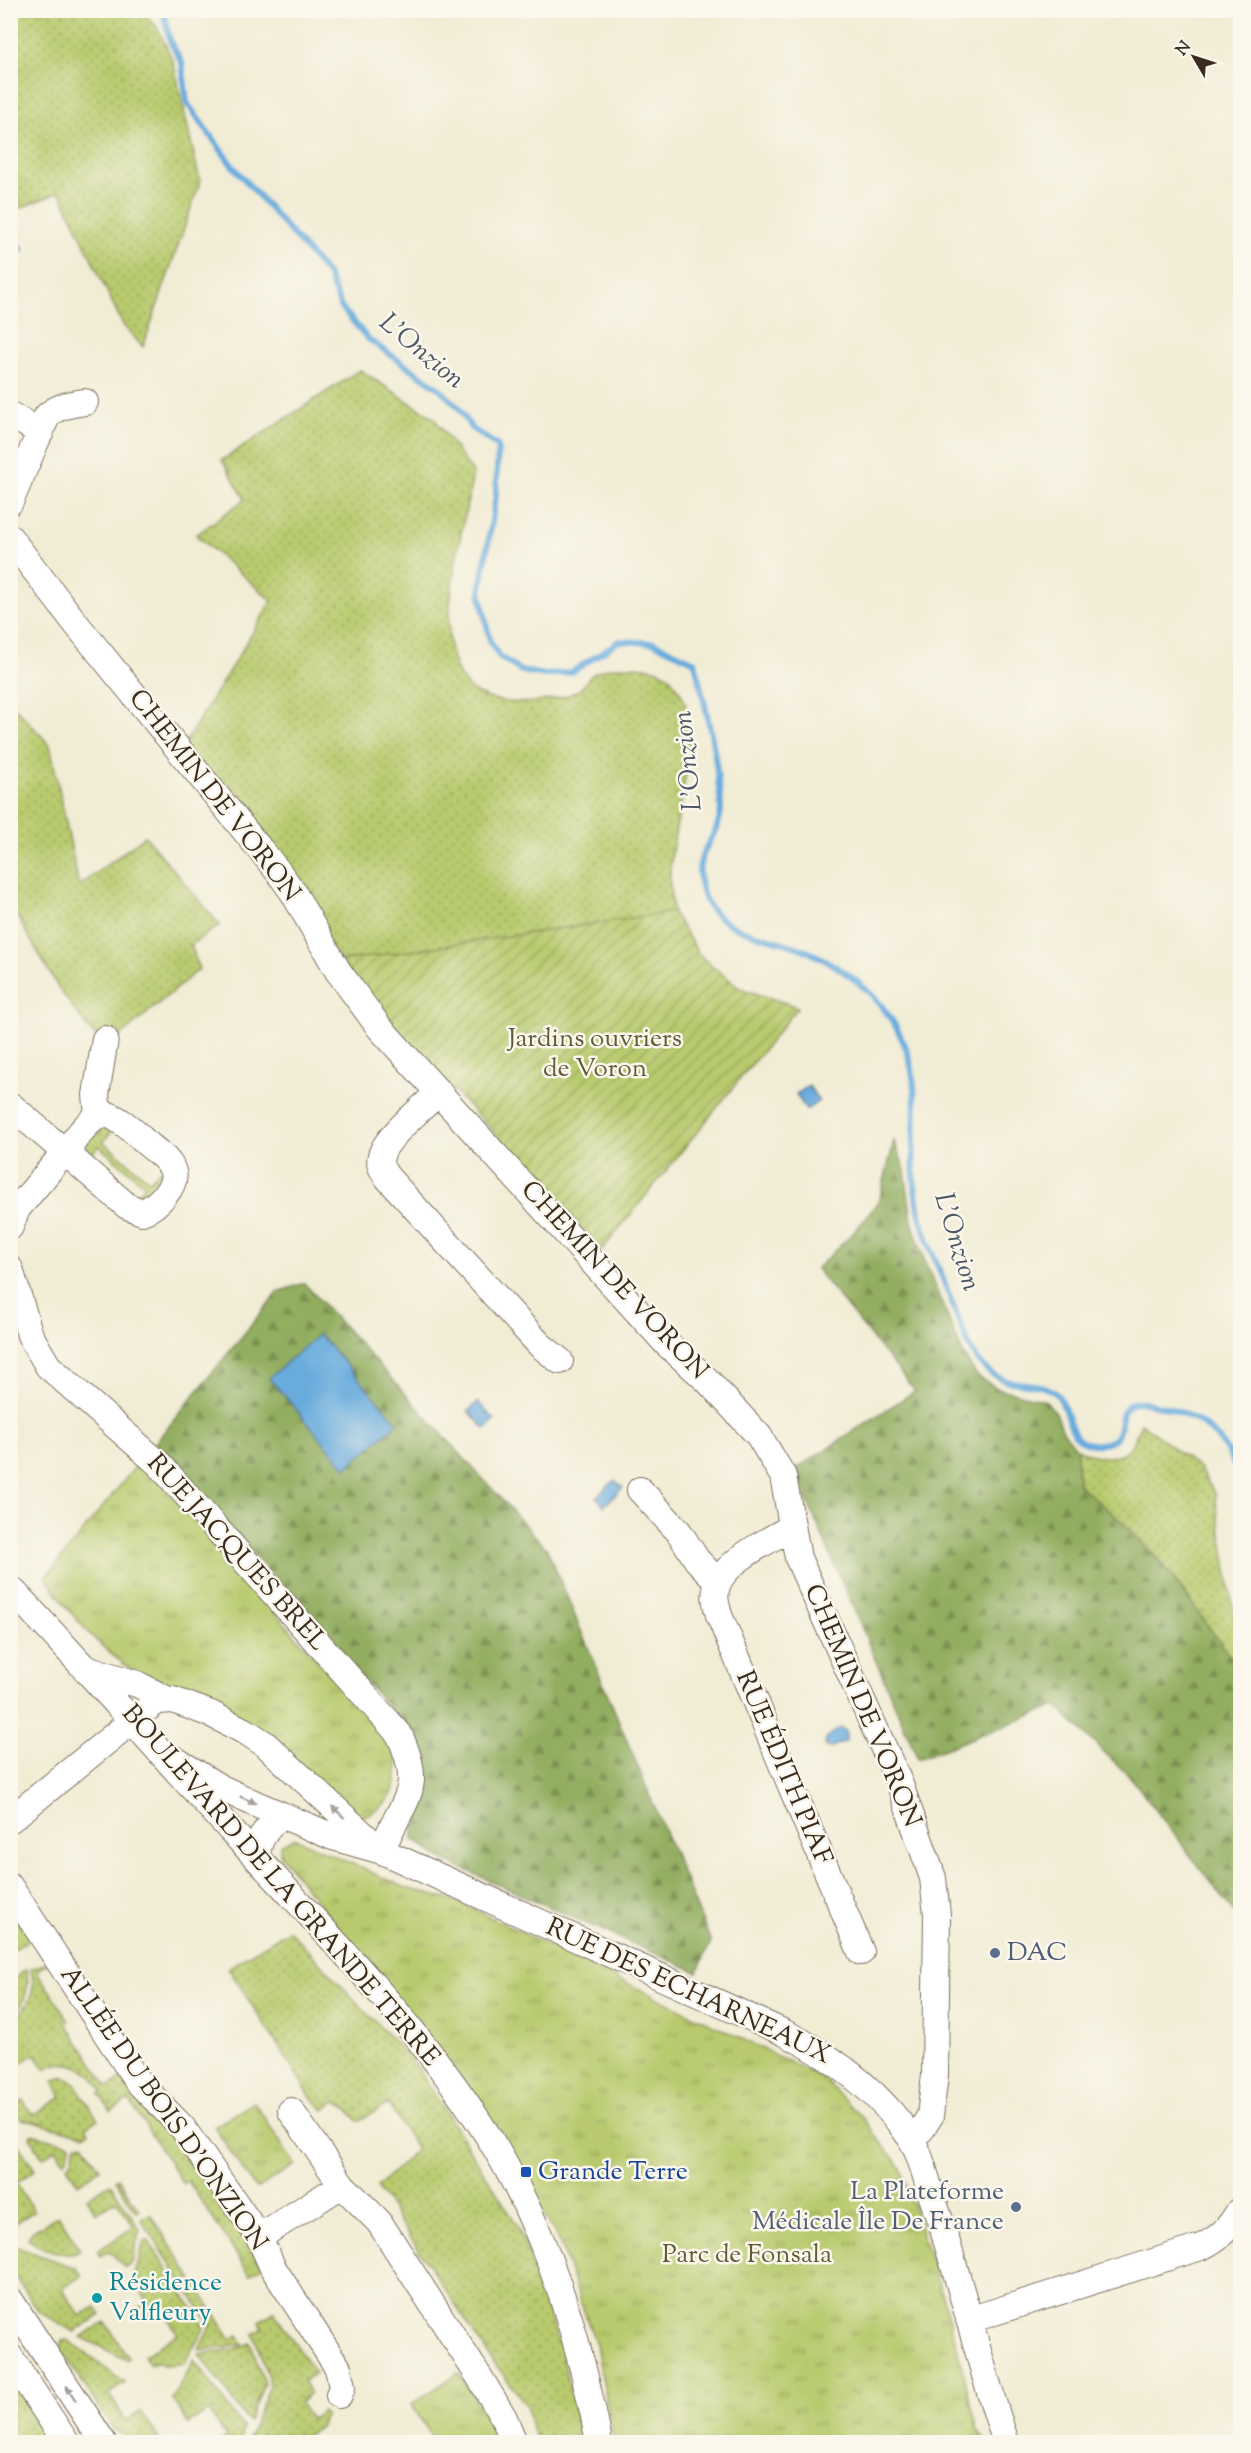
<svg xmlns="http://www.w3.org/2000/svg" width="1251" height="2453" font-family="'Sorts Mill Goudy',serif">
  <defs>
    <pattern id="grass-dots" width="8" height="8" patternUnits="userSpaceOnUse" patternTransform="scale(1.5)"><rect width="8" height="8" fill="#b8ca6d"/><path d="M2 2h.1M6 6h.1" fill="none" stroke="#97a459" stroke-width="1.8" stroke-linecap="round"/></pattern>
    <pattern id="forest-firs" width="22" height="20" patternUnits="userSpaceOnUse" patternTransform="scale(1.5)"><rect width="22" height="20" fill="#92ae60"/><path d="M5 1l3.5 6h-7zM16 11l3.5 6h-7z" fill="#788e4f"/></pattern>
    <pattern id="park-tufts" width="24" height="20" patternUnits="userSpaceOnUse" patternTransform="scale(1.5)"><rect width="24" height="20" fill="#b8ca6d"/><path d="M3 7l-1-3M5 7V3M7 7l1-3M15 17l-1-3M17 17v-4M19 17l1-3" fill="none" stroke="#97a459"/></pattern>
    <pattern id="garden-furrows" width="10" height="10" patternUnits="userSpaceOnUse" patternTransform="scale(1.5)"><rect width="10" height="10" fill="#b8ca6d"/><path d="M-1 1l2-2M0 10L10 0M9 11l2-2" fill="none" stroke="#97a459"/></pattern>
  </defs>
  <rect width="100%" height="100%" fill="#fbf7ec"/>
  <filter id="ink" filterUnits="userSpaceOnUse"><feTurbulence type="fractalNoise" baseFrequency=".0167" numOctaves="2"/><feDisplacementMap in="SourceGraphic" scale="12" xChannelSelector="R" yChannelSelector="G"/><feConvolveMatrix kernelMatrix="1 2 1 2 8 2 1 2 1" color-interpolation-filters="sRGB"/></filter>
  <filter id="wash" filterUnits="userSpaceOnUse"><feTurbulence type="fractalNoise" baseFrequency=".008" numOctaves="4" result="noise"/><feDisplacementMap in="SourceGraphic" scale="24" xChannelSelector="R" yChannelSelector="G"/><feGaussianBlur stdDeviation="1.35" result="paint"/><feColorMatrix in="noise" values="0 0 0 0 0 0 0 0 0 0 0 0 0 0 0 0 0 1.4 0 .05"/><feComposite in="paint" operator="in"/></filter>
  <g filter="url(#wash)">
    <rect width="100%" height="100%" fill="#f1ecd4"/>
    <path fill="url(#grass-dots)" stroke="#7a7a46" stroke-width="1.5" d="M11 10 142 11 157 27 173 61 200 182 143 347 123 325 60 192 11 212Z
      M360 370 434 418 473 473C464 526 445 591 450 644 452 662 461 686 478 694 505 707 549 704 576 692 584 689 587 677 595 673 611 664 650 663 666 674 671 678 677 686 680 692 705 731 672 825 670 871 669 885 672 899 673 912L341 961 183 746 272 601 196 535 245 499 222 460Z
      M10 702 50 745 79 886 145 836 220 925 191 945 199 969 117 1039 93 1034 59 989 11 906Z
      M1141 1423 1199 1468 1215 1494 1237 1633 1240 1638V1670L1165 1567 1124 1524 1078 1484 1077 1449C1093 1457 1118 1463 1131 1446 1135 1440 1138 1430 1141 1423Z
      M11 1904 33 1937 15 1949 11 1941Z
      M289 1930 416 2065 518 2226 561 2348 582 2442H536L526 2405 490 2357 377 2187 417 2149 388 2104 358 2121 348 2109 336 2102 324 2110 311 2097 228 1968Z
      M48 1963 37 1971 69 2021 66 2023 108 2087 122 2078C140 2104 164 2122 183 2147 213 2184 237 2227 262 2267L250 2275 188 2181 183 2184 129 2100 111 2111 99 2094 103 2091C89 2070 70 2055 45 2069L35 2054 11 2070C11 2061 8 2036 11 2029 22 2010 41 1992 30 1969Z
      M26 1970C32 1987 22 2008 11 2021V1980Z
      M63 2077 74 2082 98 2119 86 2127 89 2132 84 2135 22 2119 17 2115 16 2107 23 2100 33 2115 62 2097 53 2081Z
      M11 2134 35 2170 16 2183 34 2211 11 2226Z
      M31 2134 71 2144 66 2160 64 2162 56 2149 43 2158 30 2137Z
      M83 2143 100 2169 78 2184 67 2166 71 2163 76 2144Z
      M118 2178 139 2210 136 2212 115 2180Z
      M110 2183 140 2229 132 2263 125 2268 110 2251 100 2256 97 2251 134 2227 116 2200 96 2213 87 2198Z
      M150 2214 231 2339 238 2335 243 2344 201 2350 199 2348 211 2326 141 2219Z
      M58 2215 80 2250C67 2258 38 2249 28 2238L32 2232Z
      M148 2240 205 2327 184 2364 162 2365 158 2361 150 2365 144 2356 178 2334 161 2307 141 2320 135 2311 147 2302 134 2279 143 2244Z
      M11 2245 76 2268 82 2275 62 2289 80 2316 95 2307 101 2315 74 2332 39 2312 11 2269Z
      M274 2312 315 2373 303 2382 310 2393 299 2402 311 2419 322 2411 325 2414 321 2426 295 2442H247L269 2388 268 2377 254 2334 263 2328 259 2321Z
      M105 2322 129 2358 126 2360 81 2337Z
      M68 2340 121 2380 125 2383 109 2394 126 2421 141 2411 161 2442H135L113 2429 60 2348 62 2341Z
      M251 2343 264 2383 249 2422 199 2354 234 2349Z
      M194 2360 243 2427 240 2442H220L227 2438 209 2411 188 2424 172 2399Z
      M11 2379 51 2442H11Z"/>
    <path fill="url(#forest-firs)" stroke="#666c3f" stroke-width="1.5" d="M894 1141 905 1170 912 1221 925 1262 963 1354 977 1376 997 1388 1046 1401 1056 1413 1063 1431 1077 1449 1078 1484 1124 1524 1165 1567 1240 1670V1920L1132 1779 1056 1706 918 1759 794 1470 915 1391 816 1269 855 1231 879 1201Z
      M304 1283 547 1549 711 1942 697 1972 445 1861 413 1839C412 1826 418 1814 421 1802 430 1773 419 1749 404 1725L155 1443 278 1292Z"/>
    <path fill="url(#park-tufts)" stroke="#7a7a46" stroke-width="1.5" d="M104 1126 114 1129 103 1141 150 1181 160 1169 163 1180 143 1200 135 1197 145 1185 99 1146 89 1157 87 1156 86 1144Z
      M139 1462 154 1475 392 1745C404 1778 395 1807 360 1817L125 1665C91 1640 69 1612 46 1577Z
      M294 1838 406 1888 459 1902 821 2077 861 2116 901 2168 950 2320 978 2431 986 2442H614L596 2345 559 2241 483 2106 280 1855V1845Z
      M254 2102 295 2165 256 2189 214 2127Z
      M459 2373 502 2442H435L411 2404Z"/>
    <path fill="url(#garden-furrows)" stroke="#7a7a46" stroke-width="1.5" d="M673 912 700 956 740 988 798 1007 602 1250 490 1128 380 1015 341 961Z"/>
    <path fill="#68abdd" stroke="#526a7e" stroke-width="1.5" d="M17 230 20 233 17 237 24 250 13 256 11 231Z
      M809 1086 819 1101 806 1110 796 1094Z
      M319 1334 398 1423 346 1468 269 1378Z
      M478 1402 495 1420 485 1429 468 1411Z
      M615 1480 623 1488 604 1506 596 1497Z
      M840 1728 846 1731V1741L830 1748 825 1746 826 1738Z"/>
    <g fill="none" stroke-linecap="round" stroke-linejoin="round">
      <path stroke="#68abdd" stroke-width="6" d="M163 10 170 41 182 63 187 103 231 164 328 275 341 307 368 339 440 389 459 408 471 428 498 446 496 496 480 592 490 641 499 656 521 671 546 675 572 672 619 641 654 643 695 662C704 701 714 740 718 780 719 789 721 800 721 810 718 843 689 852 703 894 718 937 775 935 809 952 835 964 863 983 881 1005 936 1075 904 1125 917 1201 923 1236 940 1269 952 1303 961 1324 967 1350 984 1367 1007 1390 1030 1379 1051 1390 1072 1401 1063 1442 1092 1444 1134 1447 1111 1413 1132 1403 1139 1400 1148 1403 1155 1405 1199 1413 1226 1437 1240 1479"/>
    </g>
  </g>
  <g filter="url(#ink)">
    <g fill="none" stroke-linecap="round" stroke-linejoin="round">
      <g stroke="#7b6e5e" stroke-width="28">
        <path id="minor" d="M10 415 41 432
          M10 502 47 416C57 406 72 404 85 402
          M10 538 77 625 277 870 293 892 338 971 379 1027 666 1343 706 1379 759 1436 783 1476 798 1558 899 1782 933 1878 937 1915 935 2075 930 2116 922 2129 911 2139
          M439 1092C425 1106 385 1137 381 1156 378 1165 383 1171 388 1178L540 1345 560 1361
          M10 1105 65 1152 17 1209 10 1227
          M106 1114C121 1119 132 1130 144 1141 164 1158 187 1170 164 1196 157 1203 152 1209 142 1212L127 1206 65 1152C76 1139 88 1117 106 1114Z
          M98 1115 96 1095 105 1039
          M10 1269 30 1335 48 1366 160 1465 399 1734C427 1794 400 1799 382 1851
          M640 1490 679 1532 697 1560 718 1582
          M792 1527C771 1539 728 1560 718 1583 713 1595 716 1604 719 1615L861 1952
          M10 1588C89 1670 162 1756 239 1839 330 1937 426 2033 496 2149 549 2238 580 2341 599 2442
          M89 1669 137 1684 166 1699
          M161 1751 219 1787 258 1805 333 1837 382 1851 785 2033C835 2058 878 2090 910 2137 921 2154 926 2179 932 2197 961 2278 978 2362 1006 2442
          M10 1820 149 1707 158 1701 173 1700 211 1714 248 1733 265 1744 379 1849
          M257 1857C258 1840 267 1822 285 1816
          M10 1887 138 2082 182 2127 259 2237 273 2268 338 2368 342 2387 339 2395
          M291 2111 342 2185 379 2222 480 2378 504 2418 514 2442
          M259 2237 342 2185
          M10 2300 103 2442
          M969 2320 1201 2247C1220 2238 1229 2228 1239 2211
          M10 2357 66 2442"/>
      </g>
      <use href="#minor" stroke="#fff" stroke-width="26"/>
    </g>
    <defs><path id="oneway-solid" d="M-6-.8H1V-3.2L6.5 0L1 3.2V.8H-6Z" transform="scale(1.5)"/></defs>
    <g fill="#a79f9a">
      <use href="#oneway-solid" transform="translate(248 1800) rotate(24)"/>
      <use href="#oneway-solid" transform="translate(338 1812) rotate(-137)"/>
      <use href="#oneway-solid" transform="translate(71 2393) rotate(-123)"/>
    </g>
  </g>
  <g fill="#5c6f8a" stroke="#fbf7ec" stroke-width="2">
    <circle cx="995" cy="1953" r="6"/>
    <circle cx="1016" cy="2207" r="6"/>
  </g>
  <rect fill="#1a4fb4" stroke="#fbf7ec" stroke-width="2" x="520" y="2166" width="12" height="12" rx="3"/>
  <circle fill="#0f9aa8" stroke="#fbf7ec" stroke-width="2" cx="97" cy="2298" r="6"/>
  <g text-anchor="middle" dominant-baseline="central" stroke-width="5" stroke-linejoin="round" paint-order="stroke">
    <g font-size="26" fill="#3b2a1e" stroke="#fbf7ec">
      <text transform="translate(214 796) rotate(52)">CHEMIN DE VORON</text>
      <text transform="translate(614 1281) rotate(47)">CHEMIN DE VORON</text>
      <text transform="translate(236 1553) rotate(48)">RUE JACQUES BREL</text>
      <text transform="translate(862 1706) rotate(67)">CHEMIN DE VORON</text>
      <text transform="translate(783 1768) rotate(67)">RUE ÉDITH PIAF</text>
      <text transform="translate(280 1886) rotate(49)">BOULEVARD DE LA GRANDE TERRE</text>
      <text transform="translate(688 1992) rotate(25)">RUE DES ECHARNEAUX</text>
      <text transform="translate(163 2109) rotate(55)">ALLÉE DU BOIS D'ONZION</text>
    </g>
    <g font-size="26" fill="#605a36" stroke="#fbf7ec">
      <text x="595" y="1039">Jardins ouvriers<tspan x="595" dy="30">de Voron</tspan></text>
      <text x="747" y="2255">Parc de Fonsala</text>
    </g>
    <g font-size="26" fill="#4e5e75" stroke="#fbf7ec" text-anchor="start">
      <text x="1007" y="1953">DAC</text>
      <text x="1004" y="2192" text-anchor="end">La Plateforme<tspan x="1004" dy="30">Médicale Île De France</tspan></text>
    </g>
    <g font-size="26" fill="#164399" stroke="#fbf7ec" text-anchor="start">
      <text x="538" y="2172">Grande Terre</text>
    </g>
    <g font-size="26" fill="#0d838f" stroke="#fbf7ec" text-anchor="start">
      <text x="109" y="2283">Résidence<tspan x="109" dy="30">Valfleury</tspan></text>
    </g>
    <g font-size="27" font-style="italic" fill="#4b5761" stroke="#fbf7ec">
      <text transform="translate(421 352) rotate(40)">L'Onzion</text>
      <text transform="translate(689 761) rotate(-96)">L'Onzion</text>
      <text transform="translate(956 1242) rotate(73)">L'Onzion</text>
    </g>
  </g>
  <rect width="1251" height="2453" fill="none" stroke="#fbf7ec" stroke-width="36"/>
  <g transform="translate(1194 57) rotate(309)" stroke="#fbf7ec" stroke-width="4.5" paint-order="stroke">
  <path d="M0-4.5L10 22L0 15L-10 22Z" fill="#3b2a1e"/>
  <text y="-9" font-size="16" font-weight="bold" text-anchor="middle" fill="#3b2a1e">N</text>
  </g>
</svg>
